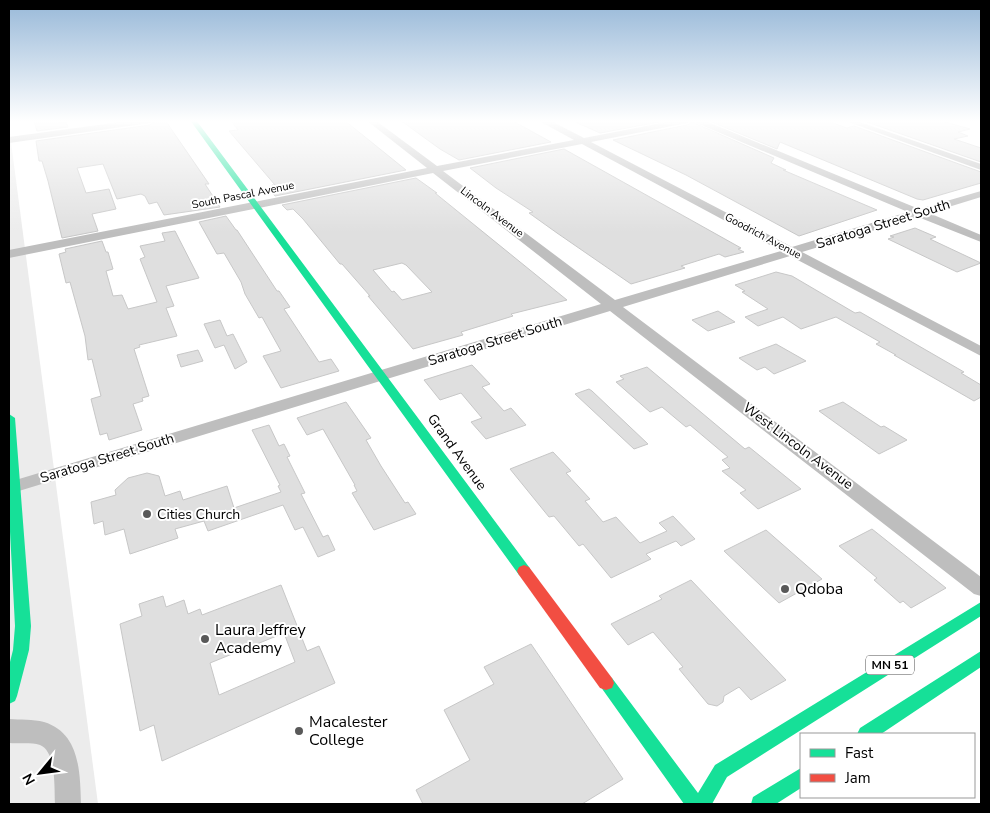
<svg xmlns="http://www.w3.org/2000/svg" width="990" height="813" font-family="'Nunito Sans',sans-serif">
  <rect width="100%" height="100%" fill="#fff"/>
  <path fill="#ececec" d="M9 127 98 804H9Z"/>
  <path fill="#dfdfdf" stroke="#c7c7c7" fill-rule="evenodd" d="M43 120H59L60 123 66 122 68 127 37 131 34 121Z
    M156 120H165L209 184H205L220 207 164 215 157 202 149 204 145 196 141 194 117 199 103 164 77 168 86 193 109 189 116 209 92 214 98 231 62 238 48 181 42 161H39L36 141 150 125Z
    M250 120H344L406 170 275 196 269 188H274L272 185H275L229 131 238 130 232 122Z
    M400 120H511L551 142 459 160 440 149Z
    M571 120H670L600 133Z
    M707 120H832L833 123 847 128 854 126 981 172V183L923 200 917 199 780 142 777 149Z
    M878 120H938L970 129 958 132 968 136 954 139 981 148V162L867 122Z
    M692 122 774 158 771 163 786 170H783L877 210 799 236 686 175 613 140 687 125Z
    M564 149 741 248 738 249 744 252 725 257 719 254 681 266 685 268 631 284 557 233 529 213 533 212 496 188 470 168Z
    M416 178 437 193H435L567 300 511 314 513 316 461 332 463 335 413 349 368 296H370L342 264H340L303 219 293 209 287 210 282 205ZM402 263 406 265 432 292 402 300 394 291 392 292 373 270Z
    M226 216 236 230H237L277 291H279L290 307 284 309 319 362 331 359 339 371 281 388 263 356 281 351 262 317 259 318 245 294 241 282 224 253 217 254 199 222Z
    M915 228 936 237 930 239 981 263 957 272 888 239 894 237 890 236Z
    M175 231 199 278 166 286 174 306 166 308 177 336 139 345 140 347 134 349 149 396 142 398 143 401 133 404 142 430 109 440 107 433 100 435 91 399 101 396 92 359 88 360 85 336 70 282 66 283 59 254 66 252 65 249 102 241 106 252H108L113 269 106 271 113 296 122 295 128 309 157 302 140 259 145 257 140 246 165 241 162 233Z
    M776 272 792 276 855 313 860 312 964 372 961 373 981 385V397L974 401 894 355H896L876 344 880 342 836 317 801 329 783 317 758 326 745 317 768 309 742 292 745 291 735 285Z
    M718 311 735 322 708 331 692 320Z
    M220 320 227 336 233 334 247 362 235 369 224 345 215 348 204 324Z
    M776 344 806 361 774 374 765 367 757 370 739 358Z
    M198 350 203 361 181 367 177 355Z
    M472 365 490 384 482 387 504 411 511 408 526 425 486 439 471 422 482 418 461 393 440 400 424 380Z
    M647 367 745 449 749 447 801 489 758 509 740 493 746 490 722 471 730 468 722 460 728 457 690 425 686 427 662 407 650 412 616 382 624 379 620 376Z
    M589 389 592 391 648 444 634 449 575 394Z
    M346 402 371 438 366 440 381 466 405 503 408 502 416 514 374 530 352 493 357 491 354 485H355L323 429 307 435 297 418Z
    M843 402 881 427 884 426 907 440 879 454 819 411Z
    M269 425 279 446 284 444 290 456 287 457 305 493 301 494 323 537 328 535 335 550 318 557 303 527 295 530 283 505 208 531 204 521 175 529 178 538 130 554 124 529 105 535 103 521 94 524 91 502 116 495 115 490 128 478 147 473 159 476 165 496 180 491 183 500 227 486 234 508 281 492 278 486 280 485 252 430Z
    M553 452 571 471 566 473 590 499 585 501 603 522 616 517 640 543 667 531 659 523 673 516 695 539 681 546 676 541 646 554 651 559 611 578 583 544 579 546 554 516 549 517 510 469Z
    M872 529 946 588 911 608 903 601 900 603 874 580 877 578 839 546Z
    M766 530 822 579 779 603 724 551Z
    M691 580 786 680 751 700 739 687 724 696 723 702 717 706 708 704 679 669 683 667 653 632 628 645 611 624 662 599 659 596Z
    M281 585 307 651 319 646 335 683 162 761 154 725 140 731 120 624 142 616 139 604 163 596 166 607 184 600 188 614 200 609 202 615ZM284 633 295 662 219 695 210 663Z
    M531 644 623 779 582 804H423L416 790 470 760 444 710 494 684 484 667Z"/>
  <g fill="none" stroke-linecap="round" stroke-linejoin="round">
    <path fill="#bebebe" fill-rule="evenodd" d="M135 120H154L150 123 9 143V137Z
      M366 120H375L437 166 574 140 541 122 540 120H549L584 138 677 120H691L687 123 591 142 792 247 908 212 694 122 693 120H703L919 209 981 191V197L929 213 981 235V242L918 217 802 252 981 346V356L790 256 623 307 981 577V596L974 594 610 311 9 494V482L601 304 433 173 9 258V250L427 168ZM582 144 781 251 615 300 443 171Z
      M843 120H854L981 164V170Z
      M9 719C20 720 33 719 44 722 80 733 80 772 81 804H55C54 790 57 752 40 745 31 742 19 744 9 743Z"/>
    <path fill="#16e098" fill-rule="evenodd" d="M190 120H196L529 567 531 571 529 575 524 577 519 575Z
      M9 414 15 418 31 626 29 650 17 696 15 701 9 704V666L13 650 15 626 9 513Z
      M981 602V616L727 777 712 804H684L598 683 600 678 606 676 612 678 698 793 715 765Z
      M981 651V667L881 734H857L860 728Z
      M801 768V788L776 804H751L753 797Z"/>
    <path fill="#f24e42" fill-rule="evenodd" d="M524 565 529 567 612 678 614 683 612 688 606 690 600 688 519 575 517 571 519 567Z"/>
  </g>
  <linearGradient id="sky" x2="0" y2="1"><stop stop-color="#97b8d8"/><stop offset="0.52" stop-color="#fff"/><stop offset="1" stop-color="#fff" stop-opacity="0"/></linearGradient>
  <rect width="990" height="233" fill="url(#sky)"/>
  <g fill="#595959" stroke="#fff" stroke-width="2">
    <circle cx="147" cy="514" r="5"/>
    <circle cx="785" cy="589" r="5"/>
    <circle cx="205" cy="639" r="5"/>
    <circle cx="299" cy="731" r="5"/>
  </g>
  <g text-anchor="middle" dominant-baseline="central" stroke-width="4" stroke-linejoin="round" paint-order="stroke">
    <g font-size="11" fill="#000" stroke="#fff">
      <text transform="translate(243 195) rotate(-11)">South Pascal Avenue</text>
      <text transform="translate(492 212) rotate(37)">Lincoln Avenue</text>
      <text transform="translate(763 236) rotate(28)">Goodrich Avenue</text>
    </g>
    <rect fill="#fff" stroke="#4c4c4c" stroke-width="1" x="866" y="655.5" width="48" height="19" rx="4"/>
    <g font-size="12" font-weight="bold" fill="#000">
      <text x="890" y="665">MN 51</text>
    </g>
    <g font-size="14" fill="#000" stroke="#fff">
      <text transform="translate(883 224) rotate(-17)">Saratoga Street South</text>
      <text transform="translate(495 341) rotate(-17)">Saratoga Street South</text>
      <text transform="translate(798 446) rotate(37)">West Lincoln Avenue</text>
      <text transform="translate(457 452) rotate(54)">Grand Avenue</text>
      <text transform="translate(107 458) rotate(-17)">Saratoga Street South</text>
    </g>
    <g font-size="14" fill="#000" stroke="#fff" text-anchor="start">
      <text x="157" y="514">Cities Church</text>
    </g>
    <g font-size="16" fill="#000" stroke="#fff" text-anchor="start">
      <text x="795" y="589">Qdoba</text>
      <text x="215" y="630">Laura Jeffrey<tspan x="215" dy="18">Academy</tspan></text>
      <text x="309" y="722">Macalester<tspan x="309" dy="18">College</tspan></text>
    </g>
  </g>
  <rect width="990" height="813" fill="none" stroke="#000000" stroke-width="20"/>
  <rect x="800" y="733" width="175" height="65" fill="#ffffff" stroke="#999999"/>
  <rect x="810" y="749" width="25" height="8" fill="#16e098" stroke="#999999"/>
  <text x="845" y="758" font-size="15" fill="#000000">Fast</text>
  <rect x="810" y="774" width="25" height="8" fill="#f24e42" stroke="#999999"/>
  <text x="845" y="783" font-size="15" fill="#000000">Jam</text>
  <g transform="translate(40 773) rotate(241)" stroke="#ffffff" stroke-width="4" paint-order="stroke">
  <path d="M0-4L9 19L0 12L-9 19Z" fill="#000000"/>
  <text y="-8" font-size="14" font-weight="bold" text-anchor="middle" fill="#000000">N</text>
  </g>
</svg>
